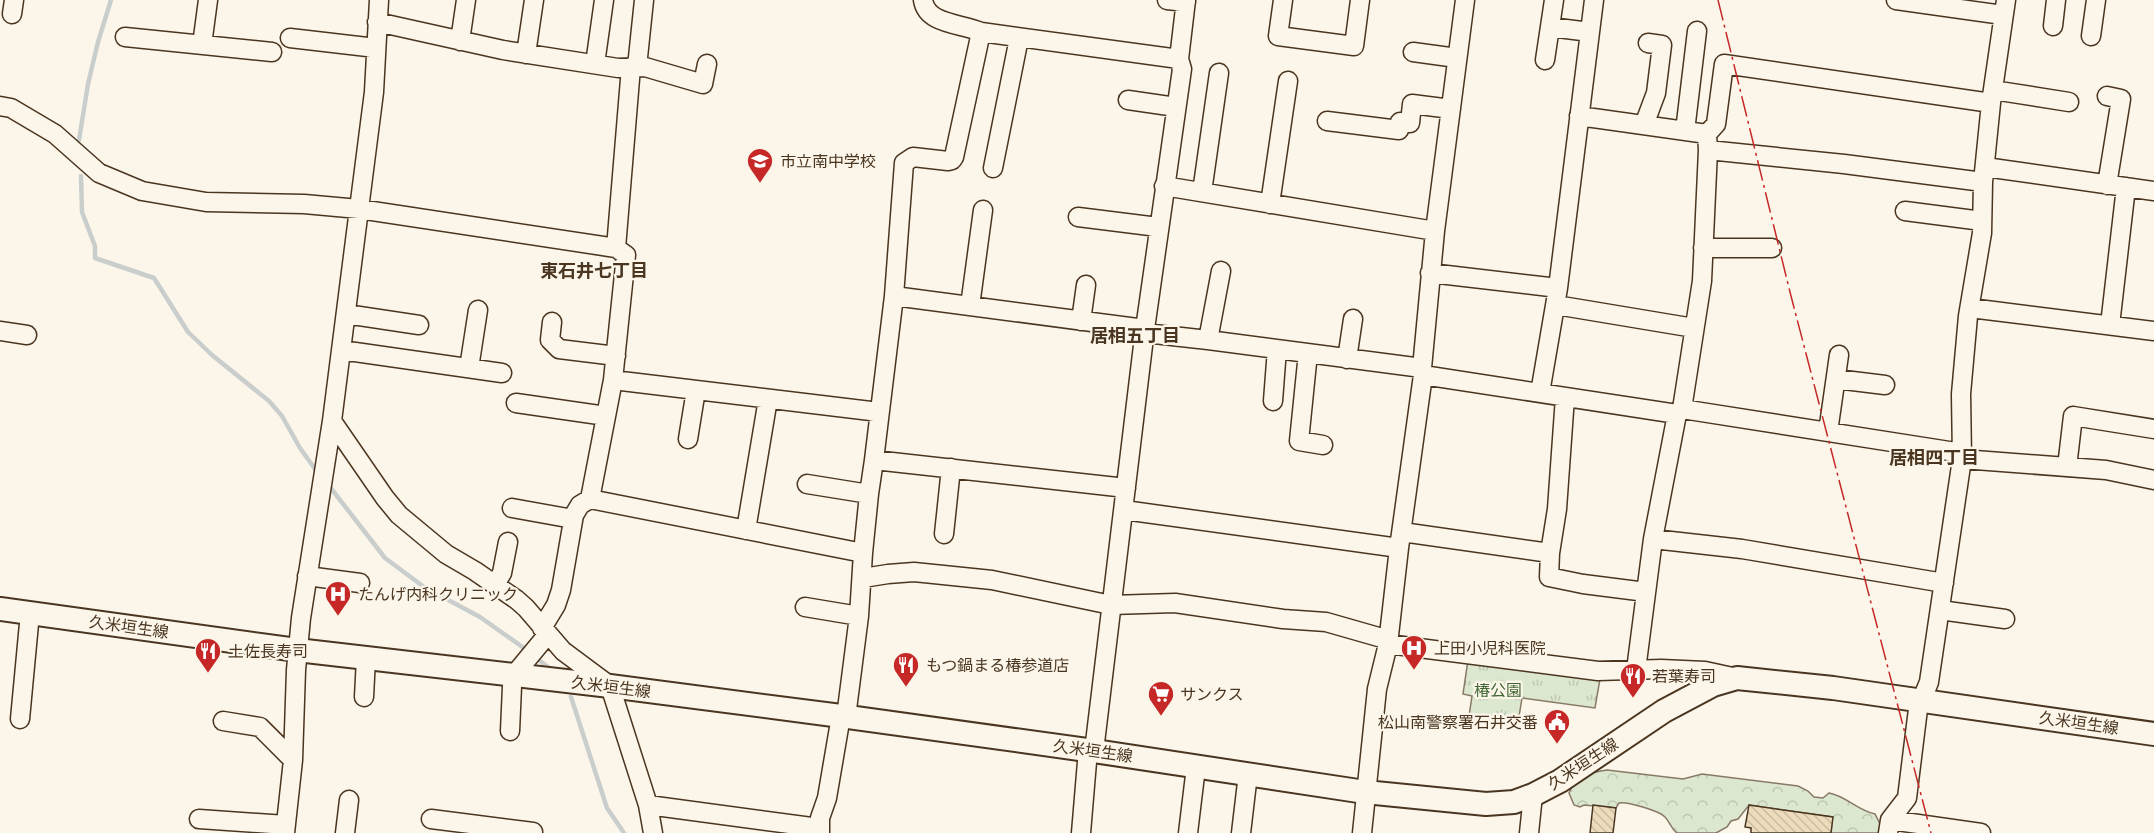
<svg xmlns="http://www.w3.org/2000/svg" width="2154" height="833" font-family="'DM Sans','Noto Sans JP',sans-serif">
  <defs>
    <pattern id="forest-crowns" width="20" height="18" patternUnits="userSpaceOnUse" patternTransform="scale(1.5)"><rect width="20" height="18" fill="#dce7d0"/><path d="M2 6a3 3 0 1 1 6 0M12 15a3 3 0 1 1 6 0" fill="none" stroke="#bec7b2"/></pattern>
    <pattern id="park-tufts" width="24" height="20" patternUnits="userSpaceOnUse" patternTransform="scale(1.5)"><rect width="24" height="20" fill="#dce7d0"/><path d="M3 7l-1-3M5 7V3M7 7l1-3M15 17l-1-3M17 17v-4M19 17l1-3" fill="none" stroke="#bec7b2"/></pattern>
    <pattern id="building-back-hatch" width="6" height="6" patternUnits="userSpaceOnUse" patternTransform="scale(1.5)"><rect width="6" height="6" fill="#ecdcbc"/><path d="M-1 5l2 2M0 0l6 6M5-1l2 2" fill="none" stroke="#ccbda1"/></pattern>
  </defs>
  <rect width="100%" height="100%" fill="#fbf6e9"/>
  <path fill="url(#forest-crowns)" stroke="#887966" stroke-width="1.5" d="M1607 770 1683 779 1702 774 1798 786 1808 791 1814 797 1823 798 1829 793C1846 796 1857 810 1875 814L1880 824V833H1831L1832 817 1749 805 1738 819 1731 821 1727 827 1716 833H1677C1671 829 1670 822 1665 817 1660 811 1626 801 1619 803L1616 808 1584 805 1580 807 1574 805 1569 793C1574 778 1591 772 1607 770Z"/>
  <path fill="url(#park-tufts)" stroke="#887966" stroke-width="1.5" d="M1468 660 1600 679 1595 708 1522 698 1518 723 1469 716 1472 696 1463 694Z"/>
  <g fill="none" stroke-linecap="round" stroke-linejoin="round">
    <path stroke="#c9cecd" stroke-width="4.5" d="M79 140 88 84 98 42 111 0
      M81 176 82 212 95 246V258L154 278 188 332 212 355 269 401 282 416 300 448 315 469
      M330 487 385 558 424 587 480 617 528 651
      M534 656 549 668
      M571 697 607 808 624 833"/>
  </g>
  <path fill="url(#building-back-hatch)" stroke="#4a3520" stroke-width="1.5" d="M1593 805 1616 808 1613 833H1590Z
    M1749 805 1833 817 1831 833H1751V828L1745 827Z"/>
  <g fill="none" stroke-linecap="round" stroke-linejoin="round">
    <g stroke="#4a3520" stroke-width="21">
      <path id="minor" d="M923 0C927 25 961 23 981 32L1179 59 1182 69 1145 329 1094 751
        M1167 0 1186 2
        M1283 0 1278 36 1354 46 1360 0
        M1896 0 2003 15
        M12 14 14 0
        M377 22 503 50 618 68 645 67 703 84 707 64
        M2053 26 2056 0
        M1550 27 1590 32
        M2091 36 2096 0
        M125 37 272 52
        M290 38 376 48
        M460 41 466 0
        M202 45 208 0
        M1413 52 1457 58
        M526 54 534 0
        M1179 59 1186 0
        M1545 60 1554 0
        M595 64 604 0
        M637 67 644 0
        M1993 90 2069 102
        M2107 96 2121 99 2107 185
        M1128 100 1176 107
        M0 106 11 108 55 134 99 173 142 191 206 202 304 204 359 209 616 248 626 255 613 380 879 412
        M1579 116 1707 134
        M1327 121 1399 130 1400 122 1410 123 1412 104 1451 109
        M1644 125 1656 93 1662 45 1648 43
        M1685 131 1697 31
        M1708 150 1844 164 1983 182
        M1985 167 2154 191
        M993 168 1019 38
        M1164 186 1435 231
        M1202 192 1219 73
        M1270 204 1288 81
        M1905 211 1982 221
        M1078 217 1158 227
        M616 248 631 67
        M1703 248H1772
        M1430 273 1558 288
        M894 296 1145 329
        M1556 305 1694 328
        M970 306 983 210
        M1970 308 2154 331
        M346 314 419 325
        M1081 321 1086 285
        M552 322 550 340 559 349 616 356
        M2110 325 2126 187
        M0 331 27 335
        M1145 333 1208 340 1422 368
        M1208 340 1221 271
        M341 350 502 373
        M1308 353 1299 441 1323 445
        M1347 359 1353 319
        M469 368 478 310
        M1423 375 1677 414 1682 409 1962 453
        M1836 379 1885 385
        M1540 393 1558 288 1594 0
        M1273 401 1277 349
        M516 403 606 416
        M1682 409 1702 281 1708 150 1707 134 1716 124 1724 64 1991 103
        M332 421 385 498 399 515 446 554 475 571 517 600 526 608 563 651 610 686 648 805 653 833
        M1828 432 1839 355
        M688 439 696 390
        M1962 459 2106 470 2154 480
        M874 460 1126 488
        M2067 467 2073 416 2154 429
        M807 484 869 494
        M590 499 863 553
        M512 508 573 519
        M1124 510 1399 548
        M746 530 768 399
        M1402 532 1550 553 1549 577 1583 584 1646 592
        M944 534 951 468
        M1653 539 1742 549 1944 583
        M1550 553 1557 509 1565 397
        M307 576 360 583
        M863 578 888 574 914 572 992 580 1111 605 1175 603 1283 619 1326 622 1389 640
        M495 585 502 573 508 542
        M805 607 859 616
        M1940 610 2005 619
        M542 628 556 605 561 590 574 515 580 505 590 499 613 380
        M1388 644 1598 671 1661 669 1705 671 1737 678
        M1636 670 1653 539 1677 414
        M364 697 366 658
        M846 717 859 616 863 553 869 494 874 460 894 296 904 163 913 157 948 161 952 160 954 157 981 32
        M20 719 30 613
        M223 721 260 727 293 760
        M510 731 512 686 514 675 548 634
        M648 805 819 828
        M199 819 286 825
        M431 819 533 832
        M1890 820 1981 833
        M285 833 293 760 296 670 301 618 332 421 359 209 374 92 379 0
        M345 833 349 800
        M820 833V818L827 798 841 716
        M1081 833 1088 750
        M1188 833 1196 767
        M1241 833 1248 774
        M1362 833 1377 689 1388 644 1399 548 1423 375 1422 368 1435 231 1465 0
        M1529 833 1533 795
        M1888 833 1890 820 1907 798 1918 709 1929 682 1962 459 1961 394 1968 316 1982 233 1983 182 1991 103 2006 0"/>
    </g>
    <g stroke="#4a3520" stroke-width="26">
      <path id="major" d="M0 609 297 650 610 686 841 716 1094 751 1365 792 1486 804 1514 802 1533 795 1560 781 1664 711 1713 685 1737 678 1833 688 2154 734"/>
    </g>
    <use href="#minor" stroke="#fbf6e9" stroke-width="18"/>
    <use href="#major" stroke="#fbf6e9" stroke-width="22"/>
    <path stroke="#c62828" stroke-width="1.5" stroke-dasharray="21 4.5 3 4.5" stroke-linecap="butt" d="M1718 0 1791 296 1931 833"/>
  </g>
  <defs>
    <g id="school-pin" transform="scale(1.35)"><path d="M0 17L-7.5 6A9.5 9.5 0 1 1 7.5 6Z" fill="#c62828" stroke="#fbf6e9"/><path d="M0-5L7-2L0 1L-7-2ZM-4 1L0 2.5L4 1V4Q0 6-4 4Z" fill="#fff"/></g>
    <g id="hospital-pin" transform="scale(1.35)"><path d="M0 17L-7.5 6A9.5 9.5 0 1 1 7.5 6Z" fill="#c62828" stroke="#fbf6e9"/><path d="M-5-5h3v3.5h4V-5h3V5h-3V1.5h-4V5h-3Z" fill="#fff"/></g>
    <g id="restaurant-pin" transform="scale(1.35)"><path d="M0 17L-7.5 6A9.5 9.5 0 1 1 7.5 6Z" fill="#c62828" stroke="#fbf6e9"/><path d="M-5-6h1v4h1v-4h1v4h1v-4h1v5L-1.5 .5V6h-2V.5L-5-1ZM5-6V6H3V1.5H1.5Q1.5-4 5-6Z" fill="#fff"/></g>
    <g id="supermarket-pin" transform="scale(1.35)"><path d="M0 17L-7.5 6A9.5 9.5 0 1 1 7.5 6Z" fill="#c62828" stroke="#fbf6e9"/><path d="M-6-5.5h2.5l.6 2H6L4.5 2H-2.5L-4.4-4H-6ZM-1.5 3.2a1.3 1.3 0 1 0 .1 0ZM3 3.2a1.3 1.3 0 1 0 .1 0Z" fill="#fff"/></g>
    <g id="civic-pin" transform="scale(1.35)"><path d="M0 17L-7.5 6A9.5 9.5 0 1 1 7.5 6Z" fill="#c62828" stroke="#fbf6e9"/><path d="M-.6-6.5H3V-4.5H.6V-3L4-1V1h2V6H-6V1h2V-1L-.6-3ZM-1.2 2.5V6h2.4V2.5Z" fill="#fff"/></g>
  </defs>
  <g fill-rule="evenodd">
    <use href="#school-pin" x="760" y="161"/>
    <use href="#hospital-pin" x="338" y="594"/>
    <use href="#hospital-pin" x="1414" y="648"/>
    <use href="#restaurant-pin" x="208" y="651"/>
    <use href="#restaurant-pin" x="906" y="665"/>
    <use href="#restaurant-pin" x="1633" y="676"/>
    <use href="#supermarket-pin" x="1161" y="694"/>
    <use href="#civic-pin" x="1557" y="722"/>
  </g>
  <g text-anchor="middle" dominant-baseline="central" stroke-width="4.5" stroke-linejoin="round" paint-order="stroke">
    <g font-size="16" fill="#4a3520" stroke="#fbf6e9" text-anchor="start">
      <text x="780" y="161">市立南中学校</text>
      <text x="358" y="594">たんげ内科クリニック</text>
      <text x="1434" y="648">上田小児科医院</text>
      <text x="228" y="651">土佐長寿司</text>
      <text x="926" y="665">もつ鍋まる椿参道店</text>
      <text x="1652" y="676">若葉寿司</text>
      <text x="1180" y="694">サンクス</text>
      <text x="1538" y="722" text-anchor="end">松山南警察署石井交番</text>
    </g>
    <g font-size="16" fill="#4a3520" stroke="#fbf6e9">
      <text transform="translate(129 627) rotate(8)">久米垣生線</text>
      <text transform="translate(611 687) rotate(7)">久米垣生線</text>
      <text transform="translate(2079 723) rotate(8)">久米垣生線</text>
      <text transform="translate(1093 751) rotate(8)">久米垣生線</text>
      <text transform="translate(1583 764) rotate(-33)">久米垣生線</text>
    </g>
    <g font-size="16" fill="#436837" stroke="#fbf6e9">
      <text x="1498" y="690">椿公園</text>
    </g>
    <g font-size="18" font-weight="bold" fill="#4a3520" stroke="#fbf6e9">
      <text x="594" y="271">東石井七丁目</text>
      <text x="1135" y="336">居相五丁目</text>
      <text x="1934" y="458">居相四丁目</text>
    </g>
  </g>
</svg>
